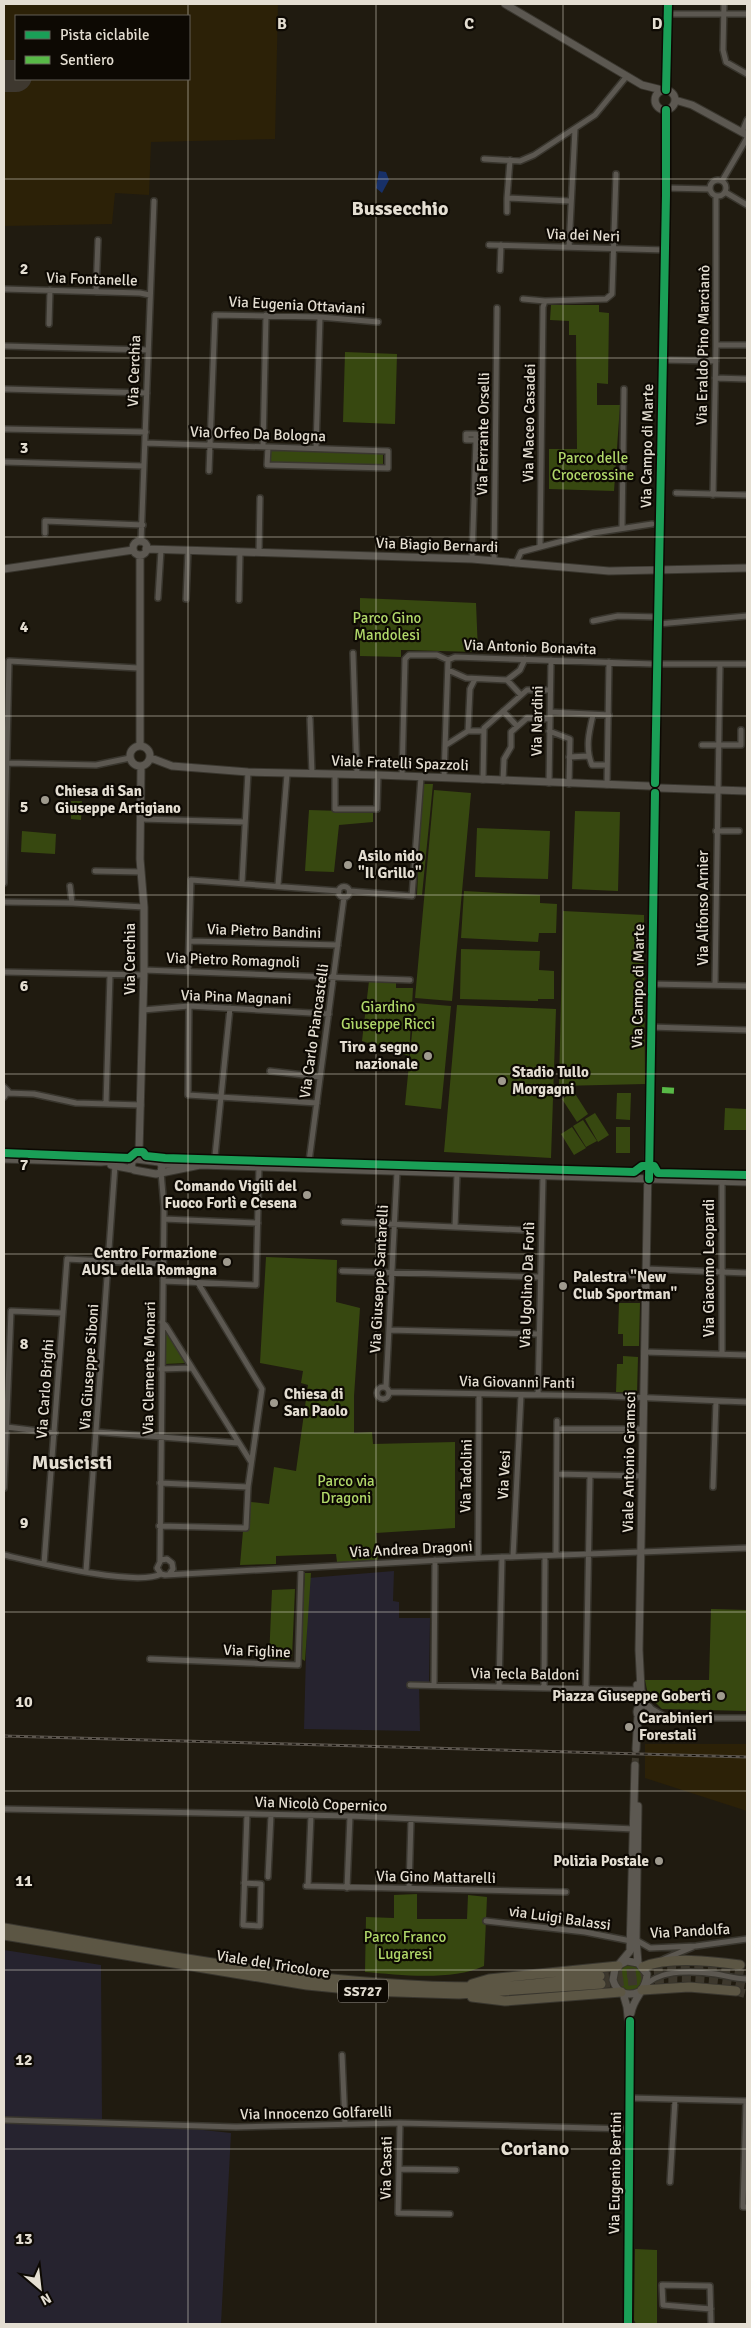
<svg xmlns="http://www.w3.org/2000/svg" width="751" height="2328" font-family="Signika,sans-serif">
  <rect width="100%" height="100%" fill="#201b10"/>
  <path fill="#26232f" d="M394 1571 393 1601 399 1602V1618H430L429 1682 419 1683 420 1731 304 1729 308 1578Z
    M4 1950 101 1965 102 2119 231 2133 221 2324H4Z"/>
  <path fill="#2c2107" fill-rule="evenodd" d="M4 4H278L275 139 151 142 149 195 115 193 112 224 4 226ZM16 16H189V79H16Z
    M645 1744H747V1811L645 1778Z"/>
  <path fill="#374810" d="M551 305H599V312L609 313 608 384 597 383V405H620L614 491 549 489V449H577L576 335H569V321L550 320Z
    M345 352 397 354 395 424 343 422Z
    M271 450 383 453V465L271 462Z
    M360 598 476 603 478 652 401 650V657L360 656Z
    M422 784H433L422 895H417Z
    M434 790 471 793 452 1001 415 998Z
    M71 801H82L81 820 71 819Z
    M309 810 373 812V822L339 825 334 872 305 871Z
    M575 811 620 812 618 891 572 889Z
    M477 828 550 831 548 879 475 877Z
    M22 831 56 834 55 854 21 852Z
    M464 891 540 895V903L557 904 556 933H539L538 942 461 938Z
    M563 911 644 915 645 1084 559 1086Z
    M461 949 540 951 539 970 554 971V999H538V1001L460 999Z
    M369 981 396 982V988H413L409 1056 362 1041Z
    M415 1003 451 1006 441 1109 405 1105Z
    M457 1005 556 1009 551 1158 444 1152Z
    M574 1092 588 1114 577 1122 562 1099Z
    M617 1093H631L630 1120 616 1119Z
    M725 1108 747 1109V1130H724Z
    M595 1113 609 1135 598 1142 585 1119Z
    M583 1120 597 1141 586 1147 573 1126Z
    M572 1127 586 1148 574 1155 561 1134Z
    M616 1127H630V1153H616Z
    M266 1257 337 1260 336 1302 360 1308 354 1396V1433L372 1432 373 1444 455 1442V1528L376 1533 378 1560 337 1562 336 1554H333L276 1556V1564L240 1565 243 1531H248L251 1502 269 1504 274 1467 296 1471 308 1385 301 1383 303 1371 260 1363Z
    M619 1303H640L639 1346H623V1334H618Z
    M166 1332 187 1363 164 1364Z
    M623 1356 638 1357 637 1393 616 1392 617 1364H623Z
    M305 1573H311L305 1661 300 1658Z
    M295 1589 292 1657 288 1660 269 1659 272 1590Z
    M711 1609 747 1610V1711L662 1709 648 1695 645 1680H709Z
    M417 1894V1919H467L468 1895 487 1897 484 1966C452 1981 400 1975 365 1972L366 1917 394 1918V1895Z
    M617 1978a13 13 0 1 1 26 0a13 13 0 1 1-26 0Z
    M635 2249 657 2250V2324H636L634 2320Z"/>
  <path fill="#173068" d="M379 171 386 172 389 180 382 193 376 188Z"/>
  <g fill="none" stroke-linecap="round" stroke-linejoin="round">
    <path stroke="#3e382f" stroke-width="32" d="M4 76H16"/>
    <path stroke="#3d382d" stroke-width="7" stroke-dasharray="7 3.5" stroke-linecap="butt" d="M635 1765 636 1749"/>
    <path stroke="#3d382d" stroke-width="9" stroke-dasharray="9 4.5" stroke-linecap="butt" d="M600 1976C649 1972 699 1964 747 1975
      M601 1984C651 1978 698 1977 747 1987
      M736 1991 747 1994"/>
    <g stroke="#39362e" stroke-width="8">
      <path id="street" d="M724 4 723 50 726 62 747 74
        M668 14H747
        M742 132 747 120
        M484 159 520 161 534 155 595 115 627 76
        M510 160 507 198 570 201
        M710 188a8 8 0 1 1 16 0a8 8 0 1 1-16 0Z
        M722 181 747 138
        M666 188 709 189
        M725 192 747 205
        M507 212V198
        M489 245 665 250
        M569 247 575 129
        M500 270 501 245
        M4 289 140 293 150 295
        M96 292 98 240
        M523 299 545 301 606 299 612 294 616 174
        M49 324 50 290
        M716 345H747
        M4 346 148 350
        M663 360 716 361
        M715 378 747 379
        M4 389 147 393
        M4 429 146 432
        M145 443 388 451V468L267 465 268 447
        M263 446 266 315
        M316 448 320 317
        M4 462 144 466
        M209 471 215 315 320 317 378 322
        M676 493 747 495
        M713 495 716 345V196
        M622 528 624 389
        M45 533V521L143 525
        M141 542 154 201
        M540 547 543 307 545 301
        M259 552 260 498
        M472 559 476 440H466V434H476V440
        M494 561 497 308
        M516 563 521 552 593 533 652 524
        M158 598 161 550
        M186 599 188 550
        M239 600 240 552
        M593 621 618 616 658 617
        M658 624 747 616
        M353 653 357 775
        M448 670 466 678 507 680 520 670 525 659
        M507 680 521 695
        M503 711 517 726
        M550 712 609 715
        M593 715C589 732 585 748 592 765H607
        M310 719 312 774
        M468 731 470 689 475 679
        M468 731H483
        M549 731 570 739 569 784
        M446 745 468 731
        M702 745H741V730
        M569 757 588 756
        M8 763 96 765 130 758
        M335 775V809H377L378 775
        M402 776 405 659 409 655H437L448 660 455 657 653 664H747
        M444 777 448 660
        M483 780 484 728 527 690H549
        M503 781 504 759 511 747V732L527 718 550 719
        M549 783 551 660
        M607 785 609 662
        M141 819 245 822
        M716 831H739
        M95 871 141 872
        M242 882 248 772
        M4 883 9 661 138 668
        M278 885 287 774
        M70 886 72 903 144 907
        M338.5 892a5.5 5.5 0 1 1 11 0a5.5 5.5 0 1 1-11 0Z
        M350 891 412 896 421 777
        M4 902 72 903
        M190 941 338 945
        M144 970 410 980
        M188 971 191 880 339 891
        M4 972 144 975
        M651 984 747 986
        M715 985 720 664
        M189 1006 188 1095 317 1103
        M143 1010 189 1006 329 1014
        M650 1027 747 1030
        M270 1071 320 1077
        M4 1087 8 1091 4 1097
        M7 1093 34 1094 76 1103 141 1105
        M106 1104 110 975
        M214 1166 230 1008
        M308 1169 344 897
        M722 1181V1354
        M164 1219 258 1223
        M344 1222 522 1230
        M455 1227 457 1174
        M646 1269 747 1273
        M342 1271 539 1277
        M593 1276 646 1275
        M163 1281 256 1285 259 1167
        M162 1322 166 1326 251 1462
        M389 1330 538 1334
        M644 1352 747 1355
        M161 1369 192 1368
        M377 1393a6 6 0 1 1 12 0a6 6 0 1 1-12 0Z
        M386 1387 397 1172
        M389 1392 606 1396 747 1402
        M538 1395 543 1177
        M7 1427 55 1433
        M558 1429H643
        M97 1432 238 1443
        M557 1474 642 1476
        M160 1483 248 1487
        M713 1487 716 1401
        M4 1488 11 1311 62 1313
        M159 1526 246 1528 248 1487 262 1389 198 1283
        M4 1555C35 1562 136 1587 161 1574
        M556 1555 557 1421
        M513 1557 521 1395
        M478 1558 479 1394
        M160 1561 164 1207 161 1172
        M44 1564 67 1259 163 1264
        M86 1571 115 1165
        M170 1573 173 1569 172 1563 167 1559 161 1560 157 1568 161 1574 165 1575 478 1558 747 1548
        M150 1659 298 1665 301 1569
        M410 1685 640 1690
        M434 1685 435 1560
        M499 1687 502 1557
        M544 1687 545 1556
        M586 1688 590 1475
        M650 1708 664 1716
        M648 1718H747
        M4 1809 350 1816 634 1829
        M268 1877 271 1815
        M244 1883 261 1884 260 1926 243 1925 247 1814
        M306 1886 566 1892
        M308 1886 311 1815
        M347 1888 350 1816
        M409 1888 411 1820
        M486 1921 585 1932 631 1941
        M636 1940 650 1948 696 1946 747 1939
        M664 1959 693 1947
        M646 1985C661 1969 696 1971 716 1974 727 1976 737 1979 747 1979
        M342 2055 345 2123
        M630 2098 747 2101
        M746 2101 743 2207H747
        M4 2120 236 2127 400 2123 630 2129
        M400 2123 398 2213 450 2214
        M399 2169 456 2170
        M670 2182 675 2100
        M711 2324 710 2286 662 2285 663 2305 711 2309"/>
    </g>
    <g stroke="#39362e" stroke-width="9">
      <path id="secondary" d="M505 4 642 85 662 90
        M666 90 668 4
        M655 100a10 10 0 1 1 20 0a10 10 0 1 1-20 0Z
        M675 100 692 105 747 135
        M133 548a7 7 0 1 1 14 0a7 7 0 1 1-14 0Z
        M146 549 472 559 609 571 747 568
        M140 555V746
        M4 569 133 550
        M130 756a10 10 0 1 1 20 0a10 10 0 1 1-20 0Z
        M151 758 172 766 248 772 378 775 649 786
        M655 783 666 195V110
        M660 788 747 791
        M4 1159 101 1162 136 1159 159 1162 162 1166 161 1172
        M136 1159 139 1152 144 970V907L140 859 141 767
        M133 1160 131 1166 134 1170 156 1174 200 1165 747 1182
        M161 1164 183 1165
        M111 1165 132 1169
        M637 1685 639 1707
        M637 1712a7 7 0 1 1 14 0a7 7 0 1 1-14 0Z
        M647 1706 641 1690 639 1650 655 793
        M636 1749 638 1715
        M635 1765 630 1951 615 1969 613 1980C617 1993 627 1997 639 1992
        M638 1806 636 1939 638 1963
        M621 1964 627 1961 638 1963 647 1974C647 1989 633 1998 631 2013
        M623 1993 627 2007 630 2036 628 2324"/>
    </g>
    <g stroke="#39362e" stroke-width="11">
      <path id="highway" d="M4 1928C162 1954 322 1988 483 1987 522 1987 562 1980 600 1976
        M4 1935 307 1985 368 1991 459 1994 601 1984
        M643 1967C669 1956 712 1961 740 1965
        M472 1984 489 1979 618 1966
        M642 1990 689 1987 736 1991
        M472 1997 505 2001 621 1992"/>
    </g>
    <use href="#street" stroke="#5c5851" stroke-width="5"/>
    <use href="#secondary" stroke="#5c5851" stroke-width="7"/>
    <use href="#highway" stroke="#5c5644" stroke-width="9"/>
    <g stroke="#5c564e" stroke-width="3">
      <path id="rail" d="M4 1736 747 1757"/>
    </g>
    <use href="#rail" stroke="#0d0903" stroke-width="1" stroke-dasharray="4" stroke-linecap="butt"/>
    <path stroke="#58b947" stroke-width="6" stroke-dasharray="12 6" stroke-linecap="butt" d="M662 1090 679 1091"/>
    <g stroke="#0d0903" stroke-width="11">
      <path id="cycleway" d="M666 90 668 4
        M655 783 666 195V110
        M4 1153 129 1158 136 1152H143L146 1156 165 1158 634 1172 642 1166H654L658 1173 747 1175
        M649 1179 655 793
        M628 2324 630 2021"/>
    </g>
    <use href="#cycleway" stroke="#1a9f57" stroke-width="8"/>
  </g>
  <path fill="none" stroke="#e4ded2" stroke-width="1" stroke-opacity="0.55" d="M188 4V16M376 4V2324M563 4V2324M188 79V2324M4 179H747M4 358H747M4 537H747M4 716H747M4 895H747M4 1074H747M4 1254H747M4 1433H747M4 1612H747M4 1791H747M4 1970H747M4 2149H747"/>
  <g fill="#9f9a8e" stroke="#0d0903" stroke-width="2">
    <circle cx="45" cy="800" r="5"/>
    <circle cx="348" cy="865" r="5"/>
    <circle cx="428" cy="1056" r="5"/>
    <circle cx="502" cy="1081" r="5"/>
    <circle cx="307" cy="1195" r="5"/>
    <circle cx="227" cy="1262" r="5"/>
    <circle cx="563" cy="1286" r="5"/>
    <circle cx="274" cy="1403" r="5"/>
    <circle cx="721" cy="1696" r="5"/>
    <circle cx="629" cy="1727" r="5"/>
    <circle cx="659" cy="1861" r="5"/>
  </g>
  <g text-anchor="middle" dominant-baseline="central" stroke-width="4.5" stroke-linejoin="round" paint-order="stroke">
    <rect fill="#0d0903" stroke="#a49e94" stroke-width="1" x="338" y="1979.5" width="50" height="23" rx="4"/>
    <g font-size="14" font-weight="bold" fill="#e4ded2">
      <text x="363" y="1991">SS727</text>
    </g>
    <g font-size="15" fill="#e4ded2" stroke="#0d0903">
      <text transform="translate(583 235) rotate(2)">Via dei Neri</text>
      <text transform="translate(92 279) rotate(2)">Via Fontanelle</text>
      <text transform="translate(297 305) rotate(3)">Via Eugenia Ottaviani</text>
      <text transform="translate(703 345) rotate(-89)">Via Eraldo Pino Marcianò</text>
      <text transform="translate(134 371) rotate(-88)">Via Cerchia</text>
      <text transform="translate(529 423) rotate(-89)">Via Maceo Casadei</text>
      <text transform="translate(258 434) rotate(2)">Via Orfeo Da Bologna</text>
      <text transform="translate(483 434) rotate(-89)">Via Ferrante Orselli</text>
      <text transform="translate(647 446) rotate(-89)">Via Campo di Marte</text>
      <text transform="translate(437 545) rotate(2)">Via Biagio Bernardi</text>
      <text transform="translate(530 647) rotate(2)">Via Antonio Bonavita</text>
      <text transform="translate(537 721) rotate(-89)">Via Nardini</text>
      <text transform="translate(400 763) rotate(2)">Viale Fratelli Spazzoli</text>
      <text transform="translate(703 908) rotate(-90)">Via Alfonso Arnier</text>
      <text transform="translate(264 931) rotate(2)">Via Pietro Bandini</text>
      <text transform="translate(130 959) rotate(-90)">Via Cerchia</text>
      <text transform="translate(233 960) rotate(2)">Via Pietro Romagnoli</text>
      <text transform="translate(638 986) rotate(-89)">Via Campo di Marte</text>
      <text transform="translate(236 997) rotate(2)">Via Pina Magnani</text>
      <text transform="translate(314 1031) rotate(-82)">Via Carlo Piancastelli</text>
      <text transform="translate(709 1268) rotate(-90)">Via Giacomo Leopardi</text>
      <text transform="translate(379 1279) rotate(-87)">Via Giuseppe Santarelli</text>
      <text transform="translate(527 1285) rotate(-88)">Via Ugolino Da Forlì</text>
      <text transform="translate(89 1367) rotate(-86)">Via Giuseppe Siboni</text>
      <text transform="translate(149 1368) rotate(-89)">Via Clemente Monari</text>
      <text transform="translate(517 1382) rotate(1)">Via Giovanni Fanti</text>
      <text transform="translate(45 1389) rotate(-86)">Via Carlo Brighi</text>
      <text transform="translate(629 1462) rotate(-89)">Viale Antonio Gramsci</text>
      <text transform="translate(504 1475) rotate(-87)">Via Vesi</text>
      <text transform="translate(466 1476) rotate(-89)">Via Tadolini</text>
      <text transform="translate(411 1549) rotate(-3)">Via Andrea Dragoni</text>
      <text transform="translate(257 1651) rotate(2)">Via Figline</text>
      <text transform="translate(525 1674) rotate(1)">Via Tecla Baldoni</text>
      <text transform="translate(321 1804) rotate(2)">Via Nicolò Copernico</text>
      <text transform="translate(436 1877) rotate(1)">Via Gino Mattarelli</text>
      <text transform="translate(560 1918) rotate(8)">via Luigi Balassi</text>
      <text transform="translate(690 1931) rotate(-3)">Via Pandolfa</text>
      <text transform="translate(273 1964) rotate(9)">Viale del Tricolore</text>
      <text transform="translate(316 2113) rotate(-1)">Via Innocenzo Golfarelli</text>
      <text transform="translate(386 2168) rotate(-89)">Via Casati</text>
      <text transform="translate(615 2173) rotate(-89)">Via Eugenio Bertini</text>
    </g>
    <g font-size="15" fill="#b0d769" stroke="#0d0903">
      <text x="593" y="458">Parco delle<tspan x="593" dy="17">Crocerossine</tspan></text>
      <text x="387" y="618">Parco Gino<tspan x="387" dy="17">Mandolesi</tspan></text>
      <text x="388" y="1007">Giardino<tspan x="388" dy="17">Giuseppe Ricci</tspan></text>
      <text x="346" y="1481">Parco via<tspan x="346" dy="17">Dragoni</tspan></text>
      <text x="405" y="1937">Parco Franco<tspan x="405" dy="17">Lugaresi</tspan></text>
    </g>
    <g font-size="15" font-weight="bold" fill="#e4ded2" stroke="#0d0903" text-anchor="start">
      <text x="55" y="791">Chiesa di San<tspan x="55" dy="17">Giuseppe Artigiano</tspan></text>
      <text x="358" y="856">Asilo nido<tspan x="358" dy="17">"Il Grillo"</tspan></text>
      <text x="418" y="1047" text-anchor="end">Tiro a segno<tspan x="418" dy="17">nazionale</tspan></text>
      <text x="512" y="1072">Stadio Tullo<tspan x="512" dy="17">Morgagni</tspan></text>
      <text x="297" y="1186" text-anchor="end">Comando Vigili del<tspan x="297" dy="17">Fuoco Forlì e Cesena</tspan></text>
      <text x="217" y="1253" text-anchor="end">Centro Formazione<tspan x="217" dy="17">AUSL della Romagna</tspan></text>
      <text x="573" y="1277">Palestra "New<tspan x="573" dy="17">Club Sportman"</tspan></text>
      <text x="284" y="1394">Chiesa di<tspan x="284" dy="17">San Paolo</tspan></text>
      <text x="711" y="1696" text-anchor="end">Piazza Giuseppe Goberti</text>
      <text x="639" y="1718">Carabinieri<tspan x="639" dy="17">Forestali</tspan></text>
      <text x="649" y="1861" text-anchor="end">Polizia Postale</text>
    </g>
    <g font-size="20" font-weight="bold" fill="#e4ded2" stroke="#0d0903">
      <text x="400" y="208">Bussecchio</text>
      <text x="72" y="1462">Musicisti</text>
      <text x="535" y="2148">Coriano</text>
    </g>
  </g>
  <g font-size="16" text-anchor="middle" font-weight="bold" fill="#e4ded2" stroke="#0d0903" stroke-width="4.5" stroke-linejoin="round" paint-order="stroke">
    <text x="282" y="29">B</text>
    <text x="469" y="29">C</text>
    <text x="657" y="29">D</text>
    <text x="24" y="274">2</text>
    <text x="24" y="453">3</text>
    <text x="24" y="632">4</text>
    <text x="24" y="812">5</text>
    <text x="24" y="991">6</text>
    <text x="24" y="1170">7</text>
    <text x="24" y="1349">8</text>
    <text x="24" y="1528">9</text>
    <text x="24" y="1707">10</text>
    <text x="24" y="1886">11</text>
    <text x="24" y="2065">12</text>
    <text x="24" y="2244">13</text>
  </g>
  <rect width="751" height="2328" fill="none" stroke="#e4ded2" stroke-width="10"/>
  <rect x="15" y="15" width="175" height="65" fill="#0d0903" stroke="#635e56"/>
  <rect x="25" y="31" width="25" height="8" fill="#1a9f57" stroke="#635e56"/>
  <text x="60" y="40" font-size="15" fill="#e4ded2">Pista ciclabile</text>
  <rect x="25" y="56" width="25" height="8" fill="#58b947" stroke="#635e56"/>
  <text x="60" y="65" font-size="15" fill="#e4ded2">Sentiero</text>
  <g transform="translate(40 2288) rotate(152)" stroke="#0d0903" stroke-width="4" paint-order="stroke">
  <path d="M0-4L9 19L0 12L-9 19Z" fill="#e4ded2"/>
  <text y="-8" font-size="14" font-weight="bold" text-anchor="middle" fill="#e4ded2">N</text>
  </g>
</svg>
